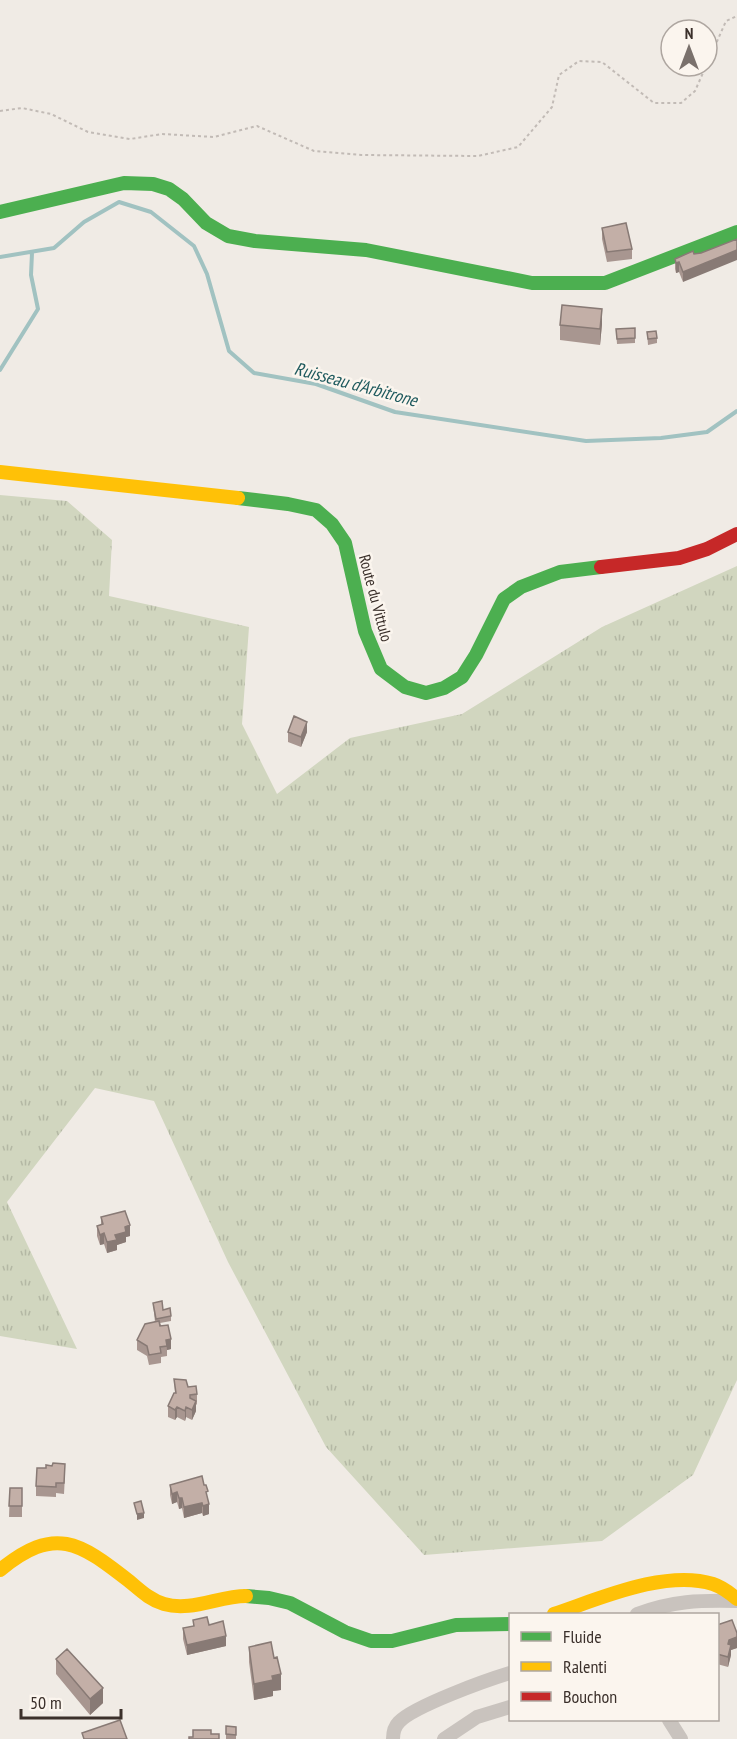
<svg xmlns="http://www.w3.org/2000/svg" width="737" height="1739" font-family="'PT Sans Narrow',sans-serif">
  <defs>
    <pattern id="grass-tufts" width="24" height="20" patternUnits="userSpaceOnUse" patternTransform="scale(1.5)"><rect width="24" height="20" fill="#d1d6bf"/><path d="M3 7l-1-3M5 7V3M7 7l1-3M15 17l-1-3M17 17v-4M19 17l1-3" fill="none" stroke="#b4b8a4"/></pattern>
  </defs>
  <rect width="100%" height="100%" fill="#f0ebe5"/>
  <path fill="url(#grass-tufts)" d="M0 495 67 501 112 540 109 596 249 627 242 724 277 794 350 738 462 714 602 627 737 566V1380L693 1475 602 1541 424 1555 326 1447 228 1262 154 1101 95 1088 7 1202 77 1349 0 1336Z"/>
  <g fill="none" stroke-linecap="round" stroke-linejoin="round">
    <path stroke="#a1c2c1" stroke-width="4" d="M0 257 54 248 84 222 119 202 151 212 194 246 207 274 229 351 254 373 316 384 395 412 586 441 661 438 707 432 737 411
      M0 370 38 309 31 275 32 253"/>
    <path stroke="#c2bbb6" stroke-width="2" stroke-dasharray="3 3" stroke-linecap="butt" d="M707 64 726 21 737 16
      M0 111 22 108 51 114 88 132 130 139 162 134 214 137 257 126 314 151 361 155 478 156 518 147 552 107 559 75 579 61 602 62 654 103H681L695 91 706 66"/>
    <path stroke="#c9c3be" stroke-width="14" d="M637 1614C673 1601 699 1600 737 1601
      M669 1720 681 1739
      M393 1739C393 1733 394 1727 399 1722 414 1706 487 1680 510 1673
      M444 1739 477 1717 510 1707"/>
    <path stroke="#4caf50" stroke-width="14" d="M0 212 124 183 153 184 169 189 183 199 206 223 228 236 255 241 366 250 532 283H605L737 232
      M238 498 288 504 316 510 332 524 345 543 365 631 381 669 405 687 426 693 444 688 462 677 476 655 504 599 521 587 560 572 601 567
      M246 1596 269 1598 290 1603 345 1632 371 1641H392L456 1625 510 1624"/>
    <path stroke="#ffc107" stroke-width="14" d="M0 472 238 498
      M0 1570C55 1525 79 1542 129 1581 140 1590 150 1600 164 1604 191 1612 219 1596 246 1596
      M554 1614C599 1599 665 1569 713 1584 722 1587 730 1593 737 1599"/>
    <path stroke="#c62828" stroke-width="14" d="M601 567 679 558 707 549 737 534"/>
  </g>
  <path fill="#a89690" d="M602 228 632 249V259L607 262 602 239Z
    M693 251 683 282 679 272 676 273 675 269V259Z
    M602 324 600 345 560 340V325Z
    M635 328V343L617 344 616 329Z
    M647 332 657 338V343L648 345Z
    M288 732H307L301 747 288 742Z
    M101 1217 130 1236 126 1237V1242L117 1245V1250L107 1253 104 1244 100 1245 97 1236V1226L101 1225Z
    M153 1303 171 1316V1321L160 1323 171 1349 167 1350V1356L161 1357V1363L149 1365 147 1356 137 1350V1340L155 1322Z
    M174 1379 188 1387 197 1394V1404L196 1405V1411L192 1420 186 1417 185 1421 177 1417 175 1420 168 1417V1406L175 1393Z
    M65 1474 64 1494 56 1493V1497L36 1496V1486Z
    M170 1485 208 1502 209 1514 203 1516 202 1513 184 1518 182 1508 179 1509 177 1502 172 1504 170 1495Z
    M10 1488H22V1517H9Z
    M193 1620 209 1625 226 1646 187 1655 183 1639V1628L193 1626Z
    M717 1625 737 1633V1648L731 1650V1655L728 1667 717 1664Z
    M249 1647 281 1690 273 1691V1696L254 1700 249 1662Z
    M56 1659 103 1703 90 1715 56 1674Z
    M226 1726 236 1727V1739H226Z"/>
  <path fill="#887a75" d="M737 250V260L683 282V272Z
    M679 262V272L676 273V263Z
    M602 309V324L600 345V329Z
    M307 722V732L301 747V737Z
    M130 1225V1236L126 1237V1242L117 1245V1250L107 1253V1242L125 1227Z
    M104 1233V1244L100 1245V1235Z
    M171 1339V1349L167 1350 166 1340Z
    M196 1401V1411L192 1420V1410Z
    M177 1407V1417L175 1420V1410Z
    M186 1407V1417L185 1421V1411Z
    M177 1492V1502L172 1504V1494Z
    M179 1498H182V1508L179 1509Z
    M202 1503V1513L184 1518V1507Z
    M209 1504V1514L203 1516V1506Z
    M144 1513V1518L137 1520V1514Z
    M226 1636V1646L187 1655V1645Z
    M737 1637V1648L731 1650V1655L728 1667V1644L729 1640Z
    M281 1674V1690L273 1691V1696L254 1700V1684L272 1676Z
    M103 1688V1703L90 1715V1699Z"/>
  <path fill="#c3afa7" stroke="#887a75" stroke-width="1.5" d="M626 223 632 249 607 252 602 228Z
    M737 239V250L683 272 679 262 676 263 675 259 693 251 694 254 701 253Z
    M562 305 602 309 600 329 560 325Z
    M635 328V338L617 339 616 329Z
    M656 331 657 338 648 339 647 332Z
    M294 716 307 722 301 737 288 732Z
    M125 1211 130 1225 125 1227 126 1232 115 1235 117 1240 107 1242 104 1233 100 1235 97 1226 103 1224 101 1217Z
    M162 1301 163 1310 170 1308 171 1316 156 1319 153 1303Z
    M159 1321 160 1326 168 1325 171 1339 166 1340 167 1346 160 1347 161 1353 149 1355 147 1346 137 1340 145 1324Z
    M174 1379 186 1380 188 1387 196 1386 197 1394 190 1395V1398L196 1401 192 1410 186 1407 185 1411 177 1407 175 1410 168 1406 174 1393H176Z
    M53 1463 65 1464 64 1483H56V1487L36 1486 37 1468H46V1465L52 1466Z
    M202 1476 204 1485H206L208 1491 206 1492 209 1504 203 1506 202 1503 184 1507 182 1498H179L177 1492 172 1494 170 1485Z
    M10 1488H22V1506H9Z
    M141 1501 144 1513 137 1514 134 1503Z
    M207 1617 209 1625 223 1621 226 1636 187 1645 183 1628 194 1626 193 1620Z
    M732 1620 737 1633V1637L729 1640 728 1644 731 1645 728 1657 717 1654V1625Z
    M271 1642 274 1658 277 1657 281 1674 272 1676 273 1680 254 1684 249 1647Z
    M67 1649 103 1688 90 1699 56 1659Z
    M120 1720 127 1739H84L82 1733Z
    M226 1726 236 1727V1735L226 1734Z
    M193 1730H211V1734H219V1739H189V1737H193Z"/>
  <g text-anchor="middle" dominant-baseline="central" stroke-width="5" stroke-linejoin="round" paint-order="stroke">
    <g font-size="16" fill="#3b302b" stroke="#fbf5ee">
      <text transform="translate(376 598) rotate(75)">Route du Vittulo</text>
    </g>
    <g font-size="18" font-style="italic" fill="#1f5a5e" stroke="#fbf5ee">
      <text transform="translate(356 384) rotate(15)">Ruisseau d'Arbitrone</text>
    </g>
  </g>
  <rect x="509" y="1613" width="210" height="108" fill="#fbf5ee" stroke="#aea6a0" stroke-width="1.5"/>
  <rect x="521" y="1632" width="30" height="9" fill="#4caf50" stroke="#aea6a0" stroke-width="1.5"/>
  <text x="563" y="1643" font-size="18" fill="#3b302b">Fluide</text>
  <rect x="521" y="1662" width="30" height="9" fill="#ffc107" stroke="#aea6a0" stroke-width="1.5"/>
  <text x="563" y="1673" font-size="18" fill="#3b302b">Ralenti</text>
  <rect x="521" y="1692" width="30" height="9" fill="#c62828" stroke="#aea6a0" stroke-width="1.5"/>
  <text x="563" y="1703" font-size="18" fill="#3b302b">Bouchon</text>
  <g transform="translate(689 48)"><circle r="28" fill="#fbf5ee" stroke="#aea6a0" stroke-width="1.5"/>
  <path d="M0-4.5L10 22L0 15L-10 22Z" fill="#7a716c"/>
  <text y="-9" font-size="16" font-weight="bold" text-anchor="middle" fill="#3b302b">N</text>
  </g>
  <path d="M21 1709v9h100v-9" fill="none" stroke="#3b302b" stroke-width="3"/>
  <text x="30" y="1709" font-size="18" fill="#3b302b" stroke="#fbf5ee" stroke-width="4.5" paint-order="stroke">50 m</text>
</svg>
